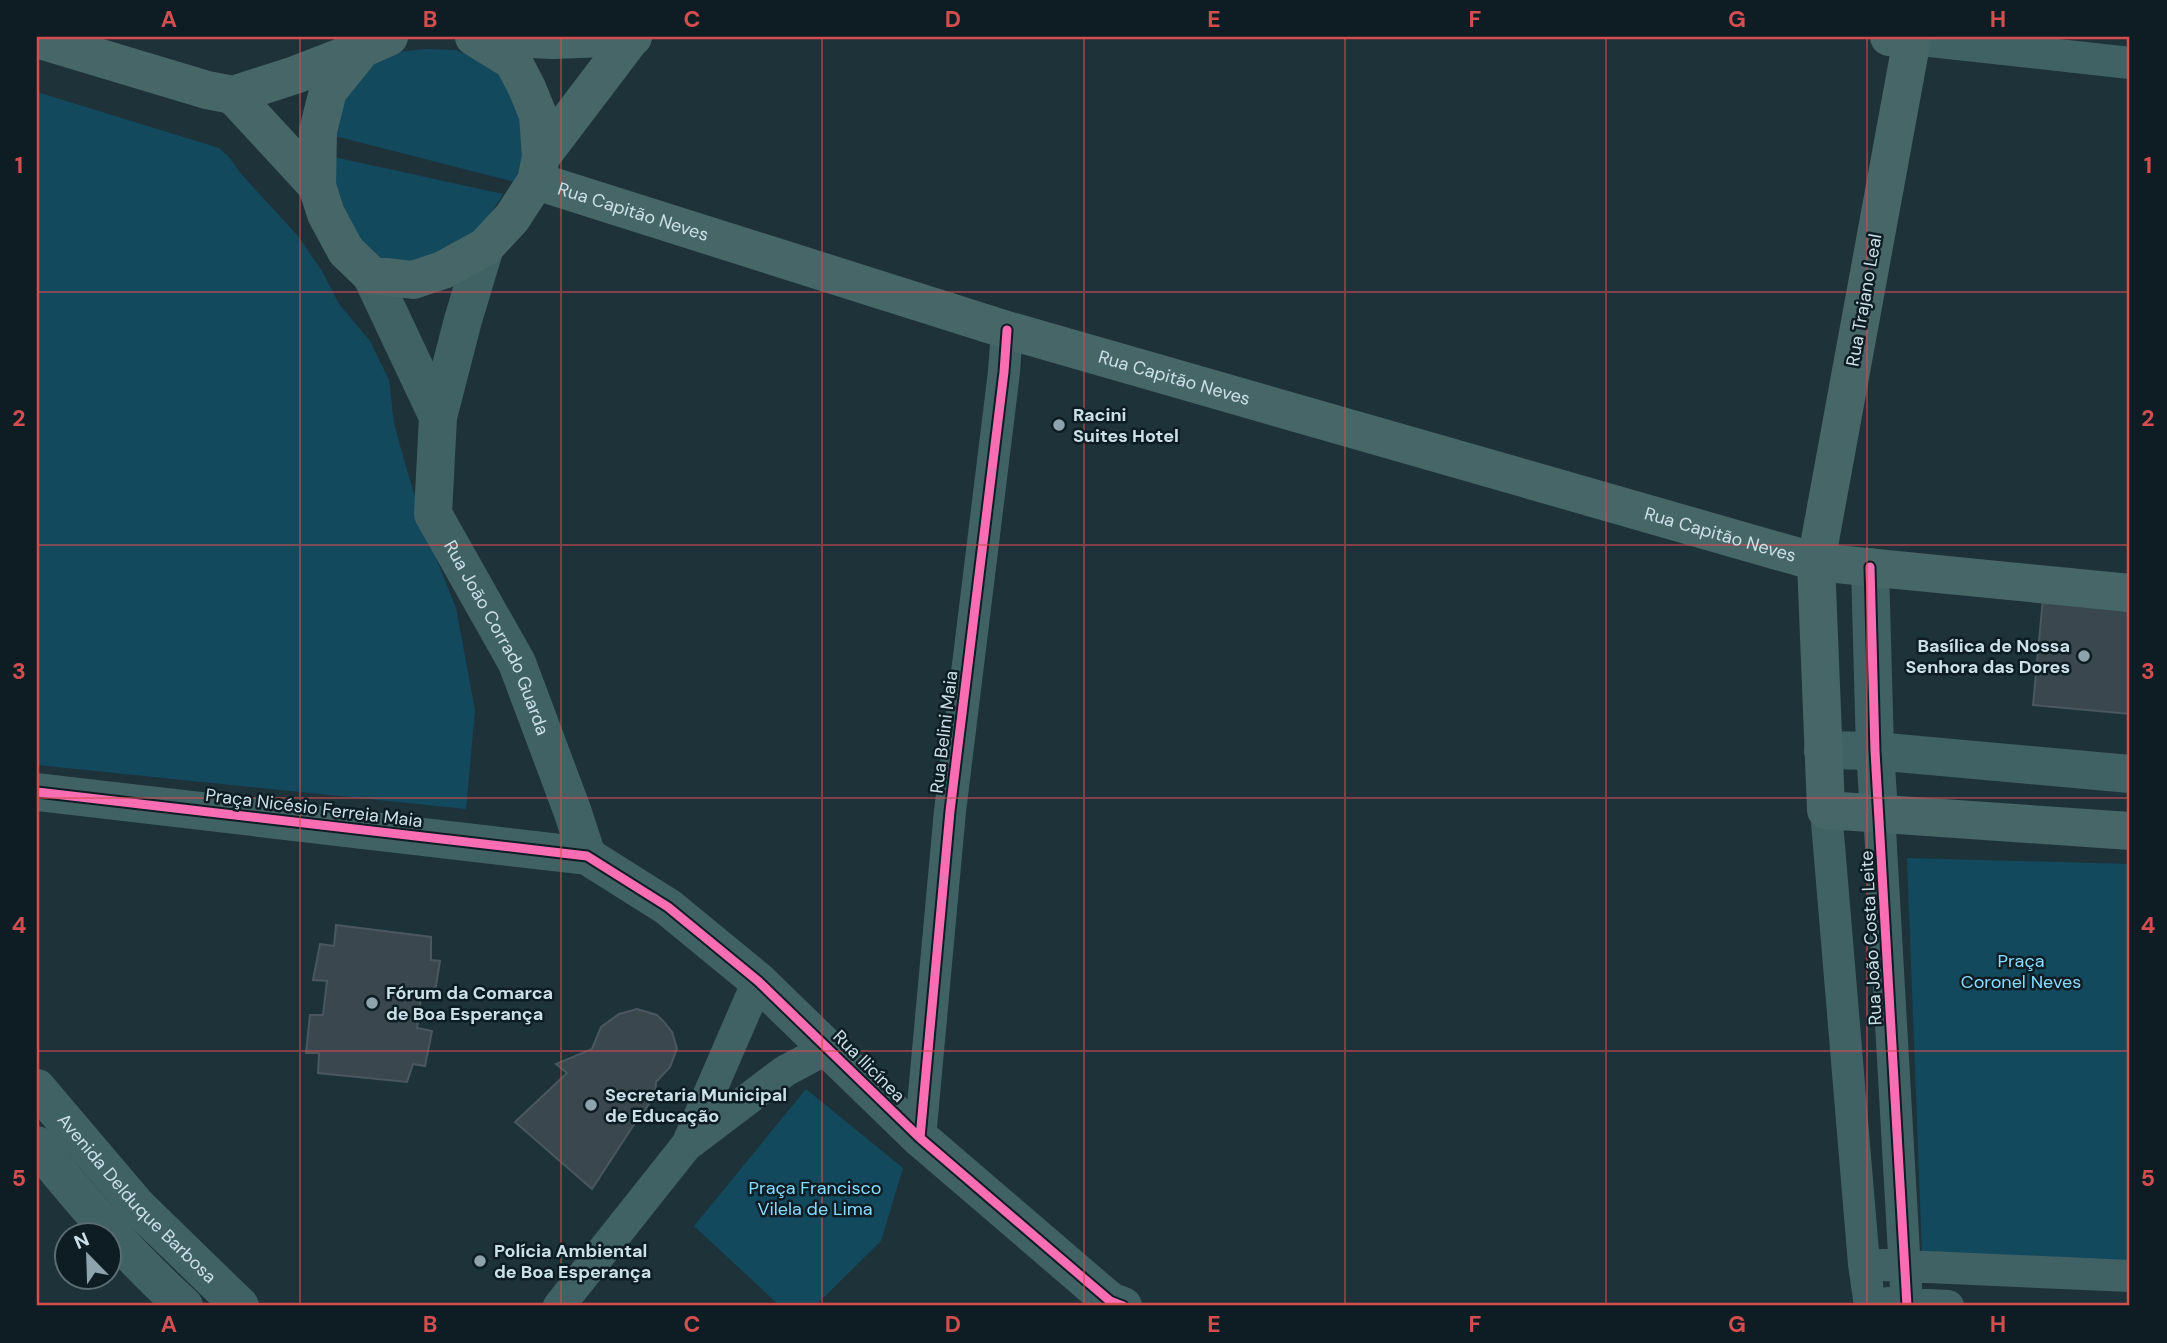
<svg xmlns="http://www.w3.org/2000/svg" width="2167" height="1343" font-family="'DM Sans',sans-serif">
  <rect width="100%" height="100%" fill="#1e323a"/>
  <path fill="#13495d" d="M424 49 456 50 496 68 514 93 522 124 523 156 515 182 335 136 342 99 369 66 390 53Z
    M37 92 219 148 228 156 242 175 298 236 322 271 339 304 370 341 389 380 394 423 406 467 428 538 456 608 475 710 466 809 37 765Z
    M334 157 503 194 480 231 433 263 373 260 337 200Z
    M1907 858 2130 864V1265L1922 1254Z
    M806 1089 903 1168 881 1241 815 1306H780L694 1226Z"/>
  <path fill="#3a474f" stroke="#4a5760" stroke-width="2" d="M2043 598 2130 607V714L2033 705Z
    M336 925 431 937V960L440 961 435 992 422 989 417 1028 432 1031 425 1066 413 1064 407 1082 318 1073 319 1053H306L310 1015H323L327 981 313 980 320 944 334 946Z
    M637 1009 657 1015 664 1022 672 1032 677 1049 670 1067 656 1082 655 1096 633 1126 592 1189 515 1122 567 1073 556 1064 592 1049 601 1027 619 1014Z"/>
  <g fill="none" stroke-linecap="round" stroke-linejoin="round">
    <path stroke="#416265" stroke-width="32" d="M1912 37V39L2130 63
      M1826 810 1864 1264 1870 1306
      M1879 812 1907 1306
      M920 1138 950 811 1004 372 1007 330
      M687 1145 758 981
      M1883 1265 2130 1276
      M1888 1303 1948 1306
      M559 1306 686 1146 785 1071 828 1048"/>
    <g stroke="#416265" stroke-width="38">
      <path id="s1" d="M485 247 463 320 438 417 433 514 517 663 572 810 587 856"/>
      <path d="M371 275 438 417"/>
      <path d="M1870 567 1875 751 1879 812"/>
      <path d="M1823 750 1875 751 2130 774"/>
      <path d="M37 792 587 856 668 907 758 981 920 1138 1110 1301 1123 1306"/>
      <path id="s2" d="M37 1088 138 1207 240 1306"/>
      <path d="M37 1145C82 1202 130 1257 184 1306"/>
    </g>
    <g stroke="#476668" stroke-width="38">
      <path d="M389 37 362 49 328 91 318 131 317 186 326 214 346 251 371 275 413 280 443 270 485 247 512 218 536 181 541 157 538 115 527 88 513 61 474 37"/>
      <path d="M482 37 553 40 633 37"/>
      <path d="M1889 37 1912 39 1816 562 1826 810 2130 831"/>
      <path d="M37 39 207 90 233 95 295 75 362 49"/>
      <path d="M233 95 317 186"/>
      <path d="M541 157 632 37"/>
      <path id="s3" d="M536 181 1007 330 1816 562 2130 593"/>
    </g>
    <g stroke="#0e1d24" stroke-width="13">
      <path id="cycleway" d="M1870 567 1875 751 1907 1306
        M37 792 587 856 668 907 758 981 920 1138 1110 1301 1123 1306
        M920 1138 950 811 1004 372 1007 330"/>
    </g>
    <use href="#cycleway" stroke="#f96db3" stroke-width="9"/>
  </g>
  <path fill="none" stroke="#d44d4f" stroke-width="2" stroke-opacity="0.55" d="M300 37V1306M561 37V1306M822 37V1306M1084 37V1306M1345 37V1306M1606 37V1306M1867 37V1306M37 292H2130M37 545H2130M37 798H2130M37 1051H2130"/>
  <g fill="#8fa3ac" stroke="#0e1d24" stroke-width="2.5">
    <circle cx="1059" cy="425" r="7"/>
    <circle cx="2084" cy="656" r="7"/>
    <circle cx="372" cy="1003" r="7"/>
    <circle cx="591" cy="1105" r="7"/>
    <circle cx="480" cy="1261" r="7"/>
  </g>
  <g text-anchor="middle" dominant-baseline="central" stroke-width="5" stroke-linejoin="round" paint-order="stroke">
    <g font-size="18" fill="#cce0e9" stroke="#0e1d24">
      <text stroke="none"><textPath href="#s3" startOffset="102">Rua Capitão Neves</textPath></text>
      <text transform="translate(1864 300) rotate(-80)">Rua Trajano Leal</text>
      <text stroke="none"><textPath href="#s3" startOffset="668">Rua Capitão Neves</textPath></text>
      <text stroke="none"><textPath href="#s3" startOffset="1236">Rua Capitão Neves</textPath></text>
      <text stroke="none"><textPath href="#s1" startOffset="413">Rua João Corrado Guarda</textPath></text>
      <text transform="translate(944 732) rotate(-83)">Rua Belini Maia</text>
      <text transform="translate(314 808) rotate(7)">Praça Nicésio Ferreia Maia</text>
      <text transform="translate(1871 938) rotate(-93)">Rua João Costa Leite</text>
      <text transform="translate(869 1066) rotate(45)">Rua Ilicínea</text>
      <text stroke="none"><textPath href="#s2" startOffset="149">Avenida Delduque Barbosa</textPath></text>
    </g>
    <g font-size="18" font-weight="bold" fill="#cce0e9" stroke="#0e1d24" text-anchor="start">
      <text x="1073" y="415">Racini<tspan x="1073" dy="21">Suites Hotel</tspan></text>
      <text x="2070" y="646" text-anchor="end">Basílica de Nossa<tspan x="2070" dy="21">Senhora das Dores</tspan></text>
      <text x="386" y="993">Fórum da Comarca<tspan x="386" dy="21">de Boa Esperança</tspan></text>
      <text x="605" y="1095">Secretaria Municipal<tspan x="605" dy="21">de Educação</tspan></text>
      <text x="494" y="1251">Polícia Ambiental<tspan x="494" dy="21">de Boa Esperança</tspan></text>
    </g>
    <g font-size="18" fill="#87dcff" stroke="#0e1d24">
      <text x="2021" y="961">Praça<tspan x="2021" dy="21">Coronel Neves</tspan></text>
      <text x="815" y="1188">Praça Francisco<tspan x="815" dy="21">Vilela de Lima</tspan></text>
    </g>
  </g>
  <rect width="2167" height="1343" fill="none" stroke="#0e1d24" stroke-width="77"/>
  <g transform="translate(88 1256) rotate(337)"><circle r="33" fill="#0e1d24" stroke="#5a6b73" stroke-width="2"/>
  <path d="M0-5L12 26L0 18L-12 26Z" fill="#8fa3ac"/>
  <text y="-10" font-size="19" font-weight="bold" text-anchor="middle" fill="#cce0e9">N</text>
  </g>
  <rect x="38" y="38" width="2090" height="1266" fill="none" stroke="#d44d4f" stroke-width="2.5"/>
  <g font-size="23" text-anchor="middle" font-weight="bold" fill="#d44d4f">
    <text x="169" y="27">A</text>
    <text x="430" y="27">B</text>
    <text x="692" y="27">C</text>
    <text x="953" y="27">D</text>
    <text x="1214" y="27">E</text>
    <text x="1475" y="27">F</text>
    <text x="1737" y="27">G</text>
    <text x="1998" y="27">H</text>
    <text x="19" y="173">1</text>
    <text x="2148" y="173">1</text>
    <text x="19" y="426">2</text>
    <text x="2148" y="426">2</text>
    <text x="19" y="679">3</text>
    <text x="2148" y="679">3</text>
    <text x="19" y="933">4</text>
    <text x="2148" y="933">4</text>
    <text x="19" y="1186">5</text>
    <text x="2148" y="1186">5</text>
    <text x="169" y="1332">A</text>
    <text x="430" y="1332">B</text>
    <text x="692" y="1332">C</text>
    <text x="953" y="1332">D</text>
    <text x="1214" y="1332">E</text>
    <text x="1475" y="1332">F</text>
    <text x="1737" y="1332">G</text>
    <text x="1998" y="1332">H</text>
  </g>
</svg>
